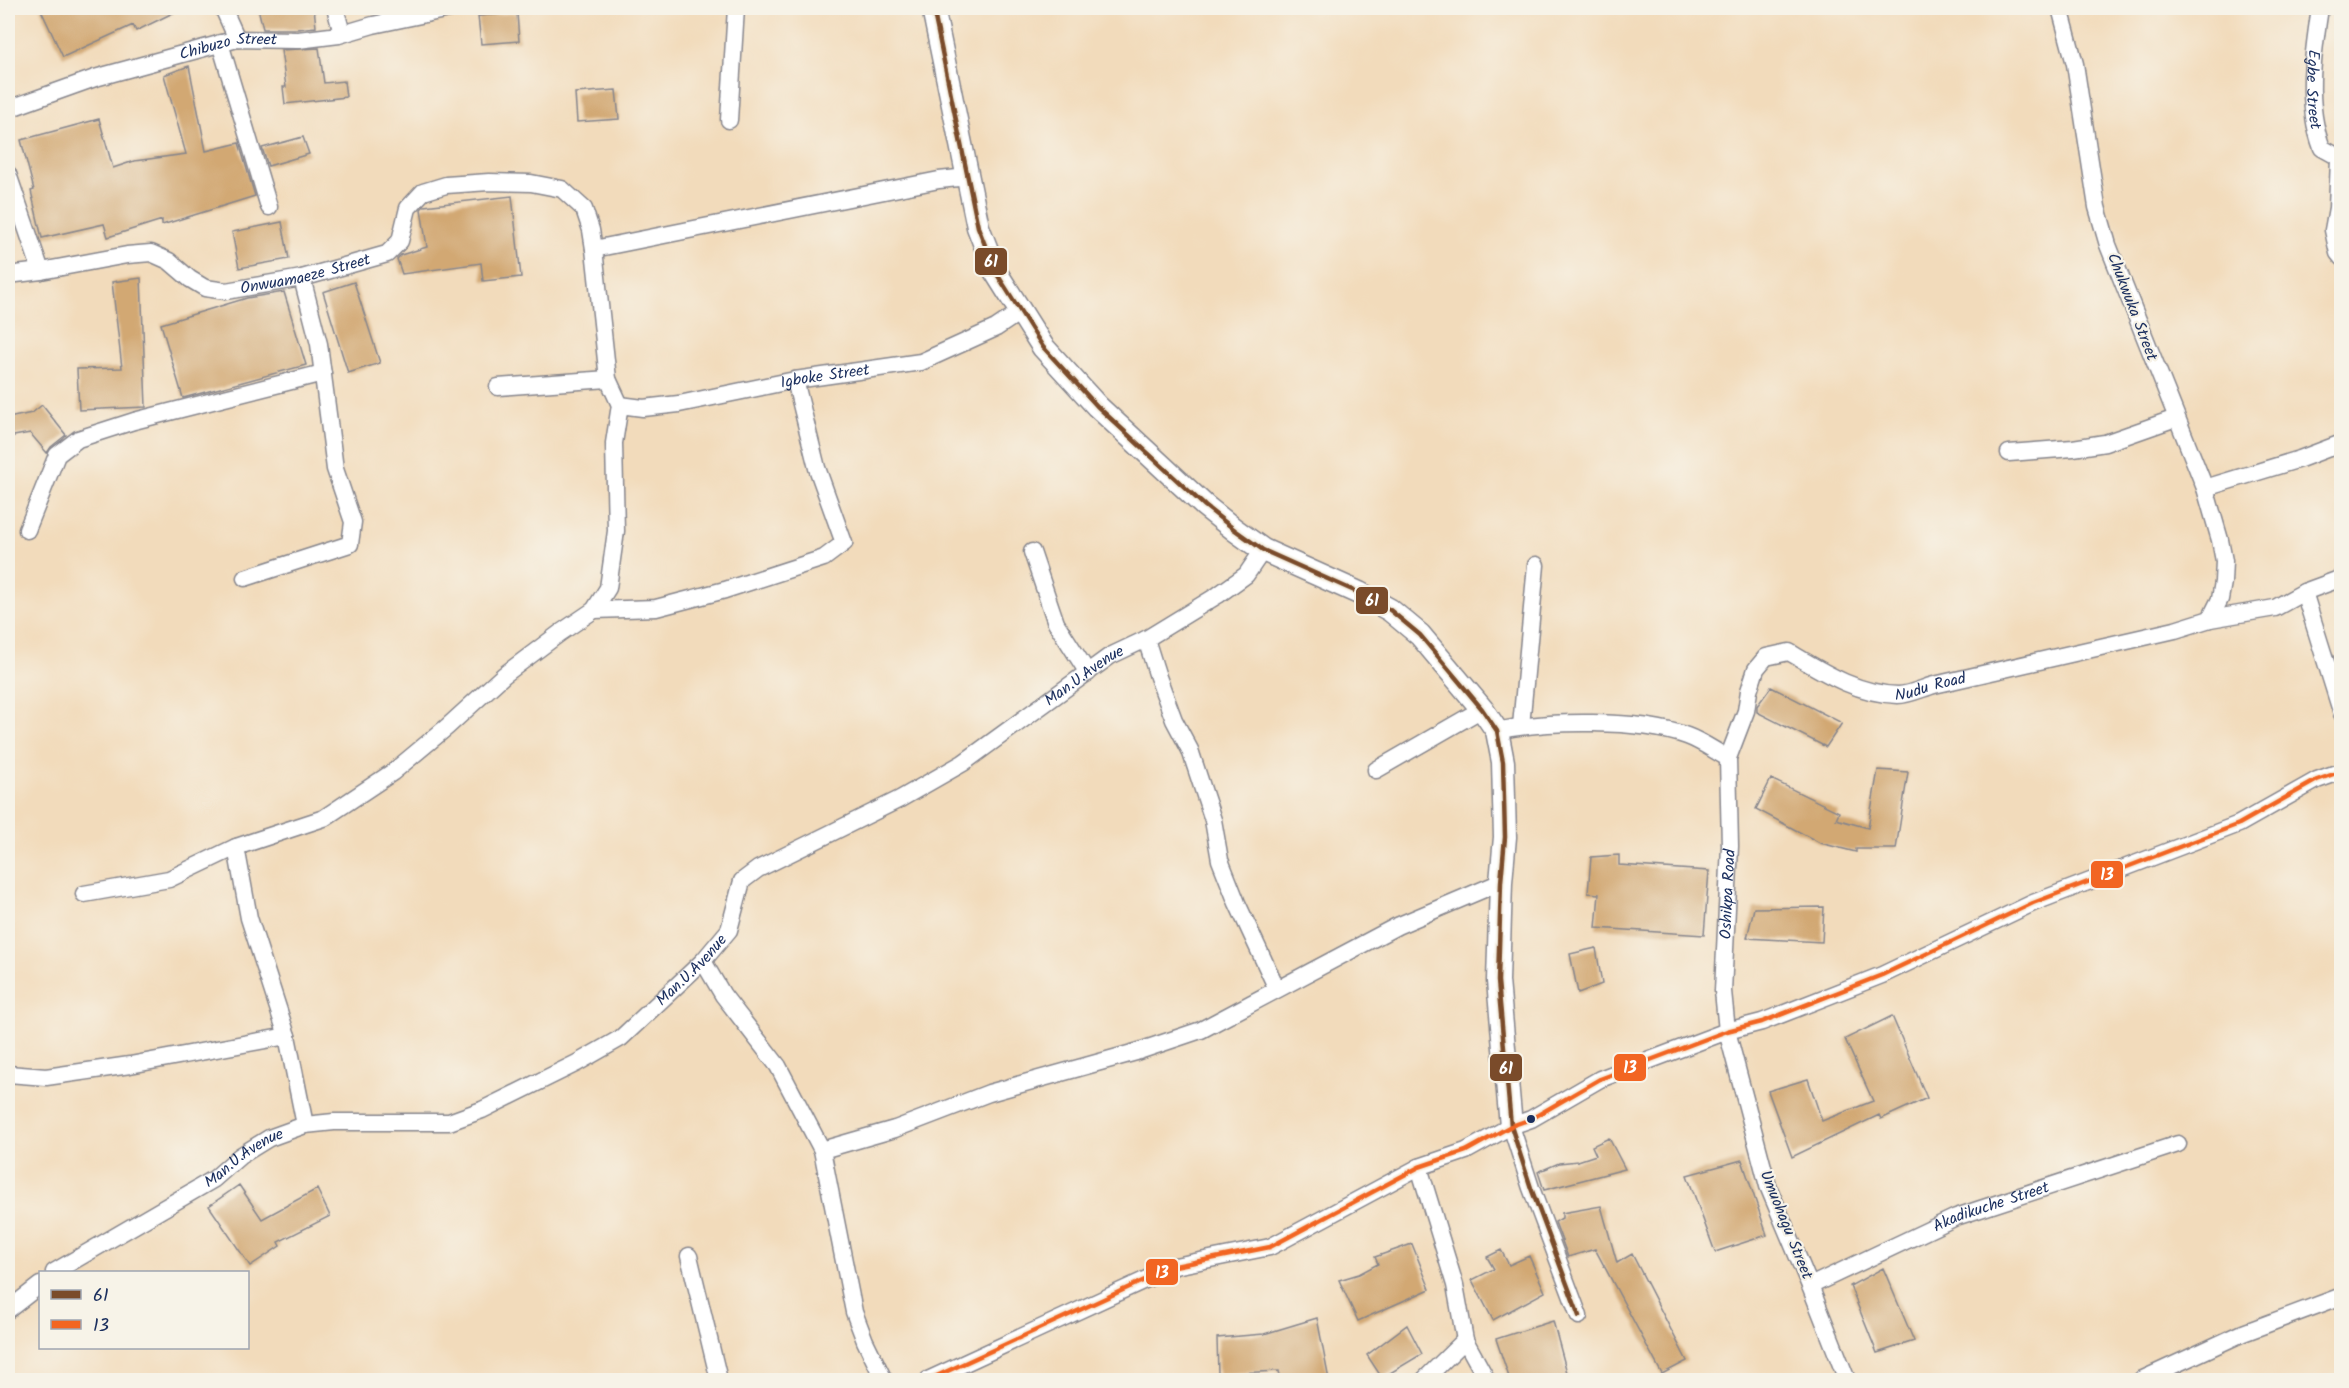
<svg xmlns="http://www.w3.org/2000/svg" width="2349" height="1388" font-family="Kalam,sans-serif">
  <rect width="100%" height="100%" fill="#f7f3e8"/>
  <filter id="ink" filterUnits="userSpaceOnUse"><feTurbulence type="fractalNoise" baseFrequency=".0167" numOctaves="2"/><feDisplacementMap in="SourceGraphic" scale="12" xChannelSelector="R" yChannelSelector="G"/><feConvolveMatrix kernelMatrix="1 2 1 2 8 2 1 2 1" color-interpolation-filters="sRGB"/></filter>
  <filter id="wash" filterUnits="userSpaceOnUse"><feTurbulence type="fractalNoise" baseFrequency=".008" numOctaves="4" result="noise"/><feDisplacementMap in="SourceGraphic" scale="24" xChannelSelector="R" yChannelSelector="G"/><feGaussianBlur stdDeviation="1.35" result="paint"/><feColorMatrix in="noise" values="0 0 0 0 0 0 0 0 0 0 0 0 0 0 0 0 0 1.4 0 .05"/><feComposite in="paint" operator="in"/></filter>
  <g filter="url(#wash)">
    <rect width="100%" height="100%" fill="#f2dbbb"/>
    <g id="blocks">
      <path fill="#d2a873" d="M40 8H183L136 31 133 25 63 57Z
        M258 8H314L316 27 297 29H263Z
        M517 13 519 41 481 44 478 16Z
        M319 48 324 83 344 81 346 97 285 104 283 87H286L281 50Z
        M189 66 206 151 239 143 255 196 162 225V220L108 237 104 224 42 238 31 191 34 190 21 140 99 119 113 168 134 161 186 154 164 75Z
        M616 90 619 119 577 122 575 93Z
        M303 137 309 154 268 166 262 148Z
        M512 196 521 277 483 281 481 263 402 274 397 259 401 255 427 247 421 209 424 206Z
        M282 222 289 259 239 268 232 232Z
        M141 278 146 407 79 410 77 369 122 368 112 282Z
        M354 282 380 363 348 373 323 292Z
        M284 292 306 365 183 398 161 324 247 298Z
        M42 405 66 435 51 447 47 453 30 433 8 437V418L32 413Z
        M1771 687 1842 723 1826 747 1757 712V706Z
        M1878 770 1908 772 1896 849H1856V852L1820 843 1756 809 1771 779 1839 812 1836 819 1868 828Z
        M1619 855V865L1709 871 1704 935 1596 928 1599 894 1588 893 1591 857Z
        M1824 907 1822 942 1747 938 1754 908Z
        M1596 948 1602 984 1578 993 1570 954Z
        M1892 1016 1927 1098 1881 1119 1879 1115 1792 1157 1768 1091 1808 1079 1822 1121 1873 1101 1845 1039Z
        M1609 1138 1625 1169 1544 1190 1538 1172 1559 1163 1578 1161 1596 1155 1592 1146Z
        M1742 1160 1767 1235 1715 1252 1687 1175Z
        M239 1185 262 1219 317 1189 330 1216 278 1242 280 1246 250 1266 209 1206Z
        M1601 1206 1617 1263 1632 1254 1687 1361 1662 1374 1595 1249 1568 1257 1555 1222 1562 1218V1213Z
        M1412 1244 1430 1289 1358 1321 1339 1280 1359 1274 1378 1264 1375 1257Z
        M1501 1250 1509 1265 1529 1256 1545 1292 1493 1320 1472 1280 1494 1269 1487 1257Z
        M1883 1268 1914 1341 1877 1353 1850 1286Z
        M1317 1318 1329 1380H1281L1279 1371 1218 1374 1217 1338 1264 1334Z
        M1553 1321 1569 1380H1510L1496 1339Z
        M1407 1325 1422 1354 1382 1378 1367 1355Z"/>
    </g>
  </g>
  <g filter="url(#ink)">
    <use href="#blocks" fill-opacity="0" stroke="#86858c" stroke-width="1.5"/>
    <g fill="none" stroke-linecap="round" stroke-linejoin="round">
      <g stroke="#86858c" stroke-width="19">
        <g id="minor">
          <path d="M223 8 237 39"/>
          <path d="M335 8 342 33"/>
          <path id="s1" d="M2320 8C2313 54 2305 103 2322 148L2342 159"/>
          <path d="M220 43 269 207"/>
          <path id="s2" d="M8 109 95 78 237 39 298 40 339 35 373 25 454 8"/>
          <path d="M729 120 736 8"/>
          <path d="M2339 159 2337 208 2333 230 2338 253 2342 258"/>
          <path d="M8 174 41 271"/>
          <path d="M594 249 939 180 968 177"/>
          <path id="s3" d="M8 275 41 271 127 255 151 253 169 261 190 279 205 288 226 291 302 278 387 254 400 241 408 208 423 192 446 185 489 182 531 183 562 189 584 209 591 230 594 249 608 379 620 405"/>
          <path d="M498 387 608 379"/>
          <path id="s4" d="M620 405 643 408 679 404 795 380 921 362 996 328 1020 312"/>
          <path d="M2009 453 2073 448 2105 443 2176 418"/>
          <path d="M2205 488 2300 459 2342 443"/>
          <path d="M27 530 57 455 78 439 134 421 323 373"/>
          <path d="M1032 552 1056 623 1088 673"/>
          <path d="M245 578 350 544 353 522 335 469 319 344 302 278"/>
          <path d="M2304 592 2342 714"/>
          <path d="M594 610 656 608 725 590 824 558 844 543 817 468 795 380"/>
          <path d="M2210 619 2275 608 2304 592 2342 578"/>
          <path d="M1146 639 1158 677 1174 720 1190 750 1213 820 1220 860 1237 903 1277 989"/>
          <path d="M1521 726 1536 565"/>
          <path d="M1497 731C1546 720 1640 719 1687 736 1701 741 1715 751 1728 758"/>
          <path d="M1376 770 1482 709"/>
          <path d="M236 847 249 918 287 1036 305 1125"/>
          <path d="M84 894 169 879 236 847 324 818 393 772 447 727 504 675 560 633 594 610 608 588 616 531 614 443 620 405"/>
          <path d="M703 961 723 995 778 1066 822 1150 854 1312 865 1341 884 1380"/>
          <path d="M8 1074 46 1077 130 1065 287 1036"/>
          <path d="M1511 1126 1531 1188 1579 1316"/>
          <path d="M822 1150 895 1129 989 1093 1136 1052 1201 1030 1397 926 1501 882"/>
          <path d="M1419 1167 1455 1285 1465 1340 1487 1380"/>
          <path d="M689 1256 719 1380"/>
          <path id="s5" d="M54 1272 214 1179 240 1156 269 1138 305 1125 334 1122H449L482 1110 577 1063 621 1038 703 961 729 930 742 881 758 869 900 799 963 763 1110 656 1146 639 1218 595 1246 575 1263 550"/>
          <path id="s6" d="M1810 1286 1956 1217 2178 1144"/>
          <path d="M8 1310 40 1285"/>
          <path d="M928 1380 1175 1266 1270 1247 1419 1167 1466 1151 1511 1126 1531 1119 1600 1079 1727 1031 1762 1022 1882 975 2033 903 2239 824 2317 780 2342 771"/>
          <path d="M1424 1380 1465 1340"/>
          <path id="s7" d="M1847 1380 1810 1286 1768 1186 1727 1031 1723 991 1730 846 1728 758 1746 711 1749 691 1756 669 1766 657 1789 652C1823 672 1857 694 1898 695 1909 695 1923 688 1934 685L2175 630 2210 619 2220 599 2223 582 2224 561 2220 540 2205 488 2108 245 2097 207 2075 64 2060 8"/>
          <path d="M2141 1380 2243 1333 2342 1296"/>
        </g>
      </g>
      <g stroke="#86858c" stroke-width="25">
        <path id="secondary" d="M933 8 978 227 995 271 1043 347 1097 406 1205 506 1235 530 1263 550 1359 593 1390 610 1420 635 1482 709 1497 731 1503 762 1505 837 1501 882 1498 981 1511 1126"/>
      </g>
      <use href="#minor" stroke="#fff" stroke-width="16"/>
      <use href="#secondary" stroke="#fff" stroke-width="22"/>
      <g stroke="#f7f3e8" stroke-width="9">
        <path id="bus-1" d="M933 8 978 227 995 271 1043 347 1097 406 1205 506 1235 530 1263 550 1359 593 1390 610 1420 635 1482 709 1497 731 1503 762 1505 837 1501 882 1498 981 1511 1126 1531 1188 1579 1316"/>
      </g>
      <g stroke="#f7f3e8" stroke-width="9">
        <path id="bus-2" d="M928 1380 1175 1266 1270 1247 1419 1167 1466 1151 1511 1126 1531 1119 1600 1079 1727 1031 1762 1022 1882 975 2033 903 2239 824 2317 780 2342 771"/>
      </g>
      <use href="#bus-1" stroke="#7a4b2a" stroke-width="4.5"/>
      <use href="#bus-2" stroke="#f26522" stroke-width="4.5"/>
    </g>
  </g>
  <circle fill="#1b2f5e" stroke="#f7f3e8" stroke-width="2" cx="1531" cy="1119" r="5"/>
  <g text-anchor="middle" dominant-baseline="central" stroke-width="4.5" stroke-linejoin="round" paint-order="stroke">
    <g font-size="16" fill="#1b2f5e" stroke="#f7f3e8">
      <text stroke="none"><textPath href="#s2" startOffset="230">Chibuzo Street</textPath></text>
      <text stroke="none"><textPath href="#s1" startOffset="82">Egbe Street</textPath></text>
      <text stroke="none"><textPath href="#s3" startOffset="312">Onwuamaeze Street</textPath></text>
      <text transform="translate(2132 307) rotate(69)">Chukwuka Street</text>
      <text stroke="none"><textPath href="#s4" startOffset="208">Igboke Street</textPath></text>
      <text stroke="none"><textPath href="#s5" startOffset="1232">Man.U.Avenue</textPath></text>
      <text stroke="none"><textPath href="#s7" startOffset="928">Nudu Road</textPath></text>
      <text stroke="none"><textPath href="#s7" startOffset="507">Oshikpa Road</textPath></text>
      <text stroke="none"><textPath href="#s5" startOffset="726">Man.U.Avenue</textPath></text>
      <text stroke="none"><textPath href="#s5" startOffset="222">Man.U.Avenue</textPath></text>
      <text stroke="none"><textPath href="#s6" startOffset="198">Akadikuche Street</textPath></text>
      <text transform="translate(1786 1225) rotate(68)">Umuohagu Street</text>
    </g>
  </g>
  <g stroke="#f7f3e8" stroke-width="2">
    <rect x="974" y="247" width="34" height="29" rx="6" fill="#7a4b2a"/>
    <rect x="1355" y="586" width="34" height="29" rx="6" fill="#7a4b2a"/>
    <rect x="2090" y="860" width="34" height="29" rx="6" fill="#f26522"/>
    <rect x="1613" y="1053" width="34" height="29" rx="6" fill="#f26522"/>
    <rect x="1489" y="1053" width="34" height="29" rx="6" fill="#7a4b2a"/>
    <rect x="1145" y="1258" width="34" height="28" rx="6" fill="#f26522"/>
  </g>
  <g font-size="16" text-anchor="middle" font-weight="bold" fill="#fff">
    <text x="991" y="267">61</text>
    <text x="1372" y="606">61</text>
    <text x="2107" y="880">13</text>
    <text x="1630" y="1073">13</text>
    <text x="1506" y="1074">61</text>
    <text x="1162" y="1278">13</text>
  </g>
  <rect width="2349" height="1388" fill="none" stroke="#f7f3e8" stroke-width="30"/>
  <rect x="39" y="1271" width="210" height="78" fill="#f7f3e8" stroke="#9fa5b1" stroke-width="1.5"/>
  <rect x="51" y="1290" width="30" height="9" fill="#7a4b2a" stroke="#9fa5b1" stroke-width="1.5"/>
  <text x="93" y="1301" font-size="18" fill="#1b2f5e">61</text>
  <rect x="51" y="1320" width="30" height="9" fill="#f26522" stroke="#9fa5b1" stroke-width="1.5"/>
  <text x="93" y="1331" font-size="18" fill="#1b2f5e">13</text>
</svg>
